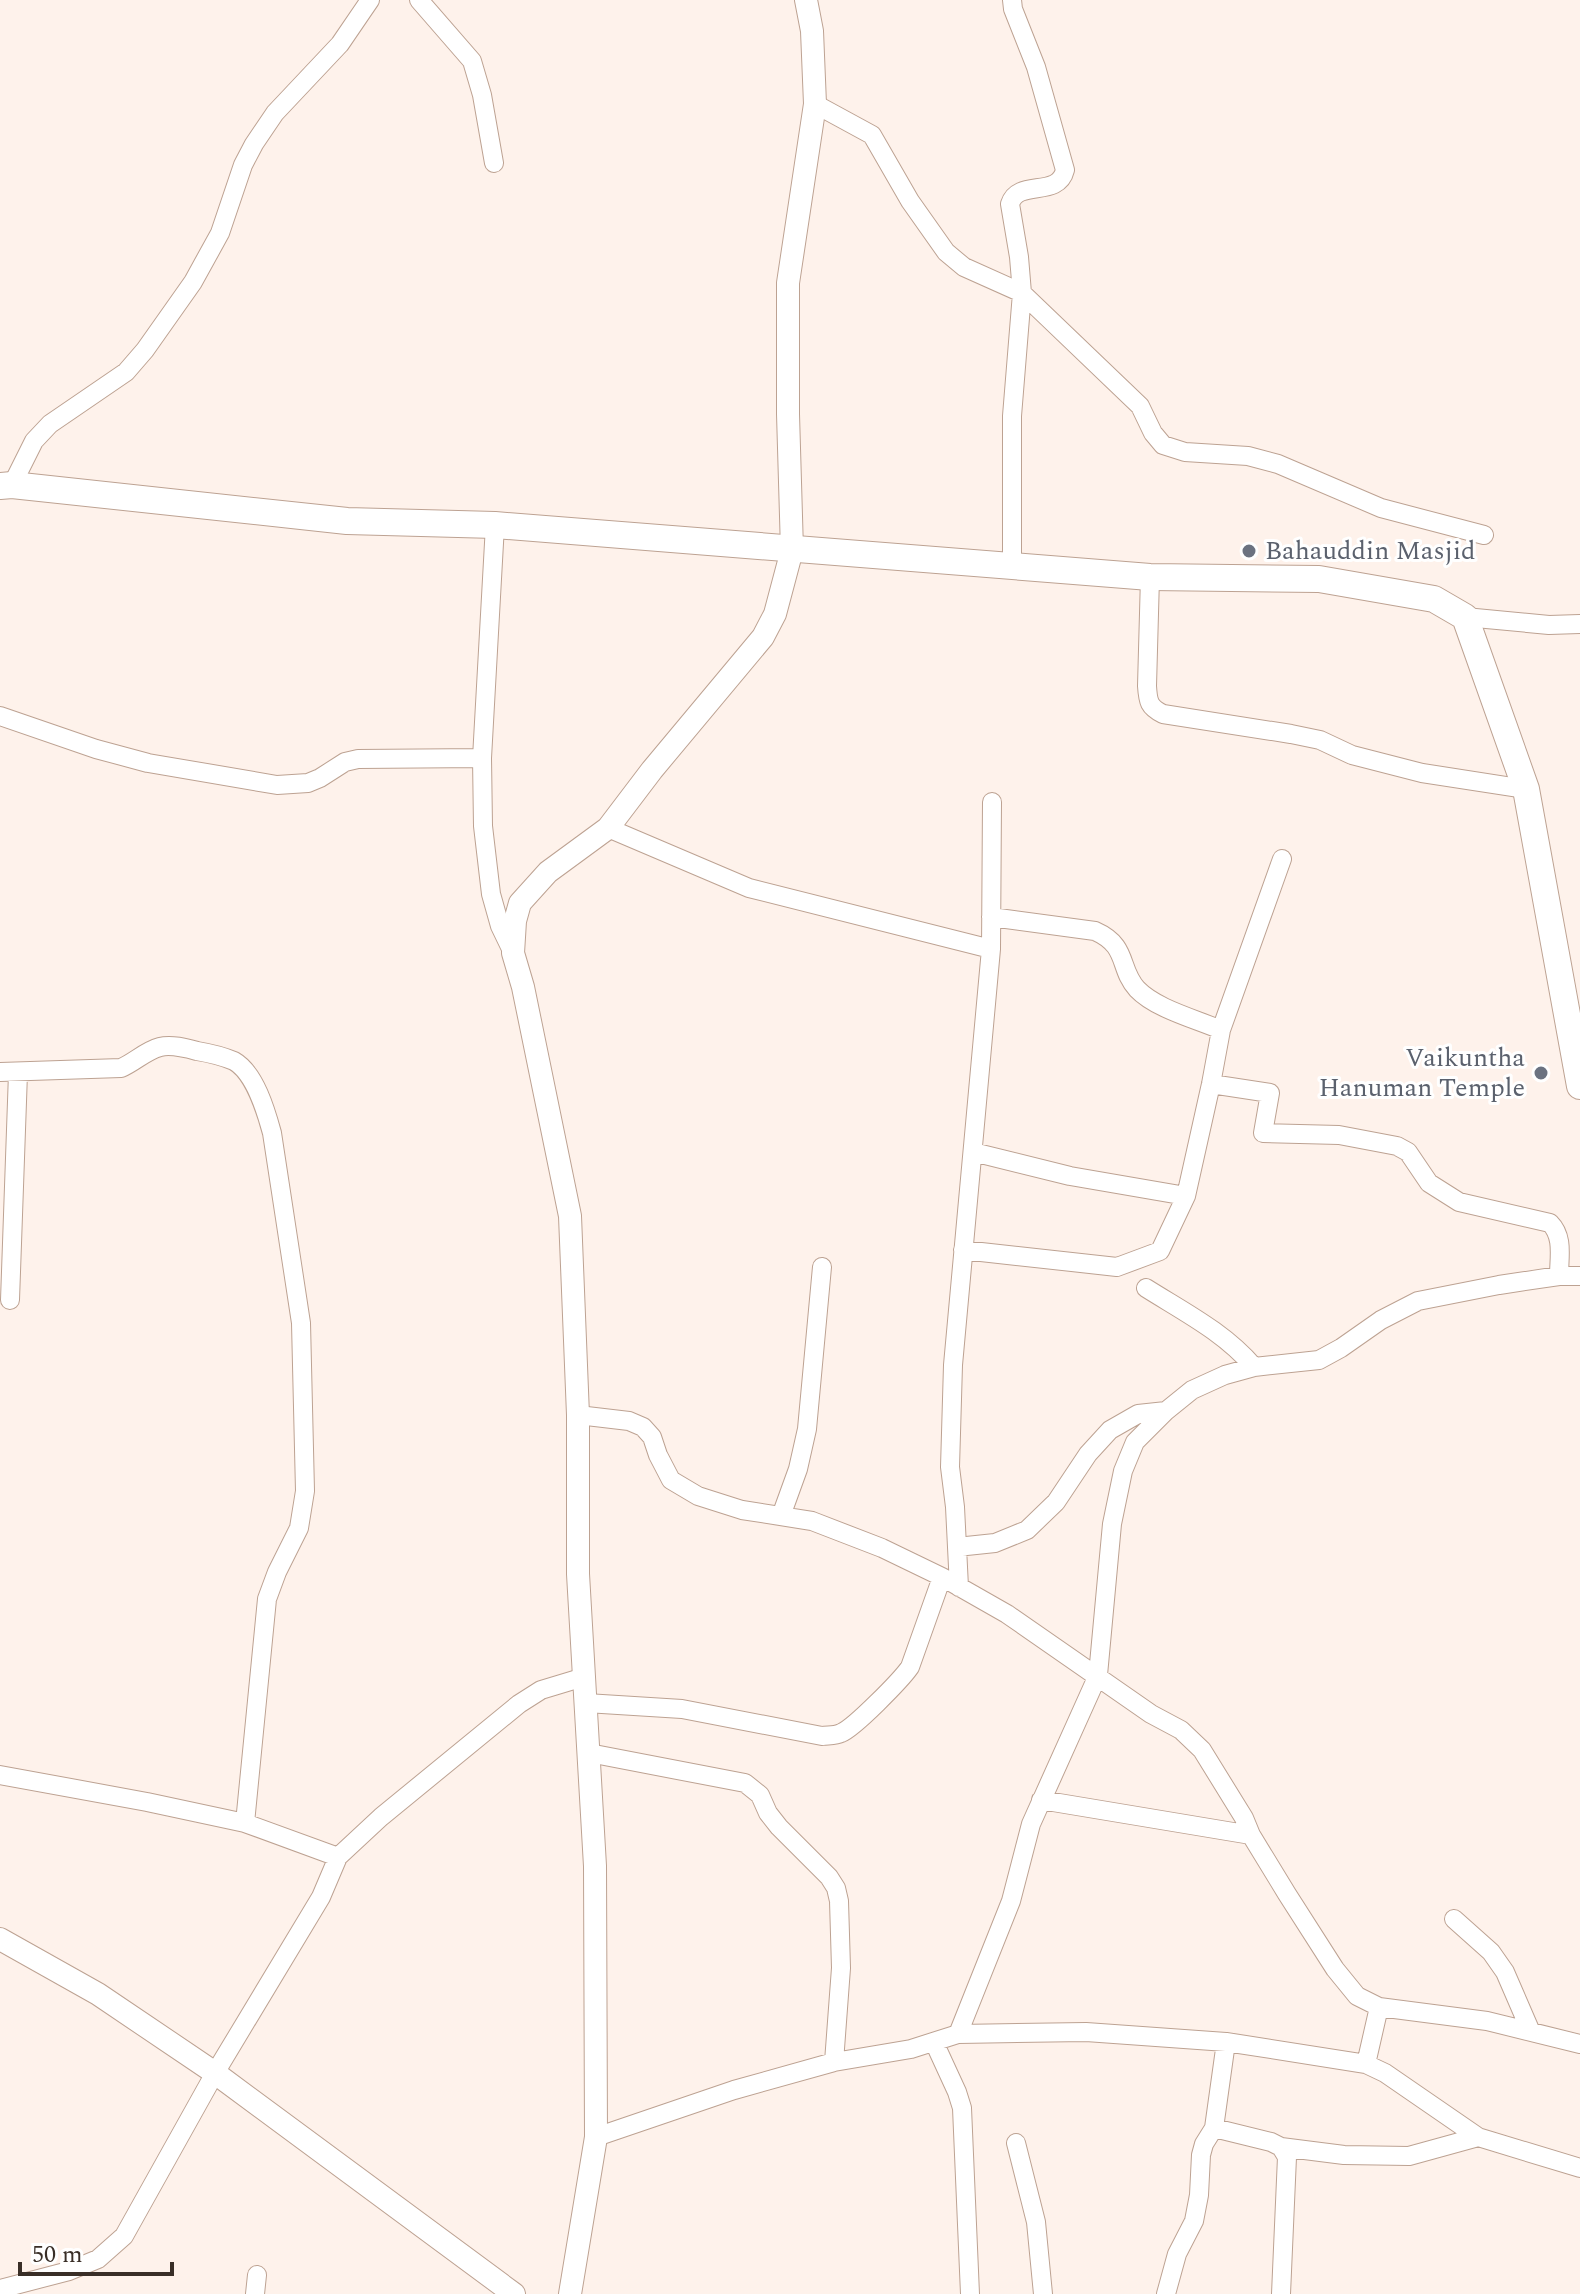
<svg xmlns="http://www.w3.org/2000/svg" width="1580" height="2294" font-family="Spectral,serif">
  <rect width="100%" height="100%" fill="#fef2eb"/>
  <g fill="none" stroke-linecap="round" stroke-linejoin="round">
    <g stroke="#bda292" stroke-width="20">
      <path id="minor" d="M419 0 472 61 482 95 494 163
        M815 104 872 135 910 201 946 252 964 267 1022 293 1140 406 1153 433 1163 445 1185 452 1248 456 1278 464 1381 508 1484 535
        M12 485 34 441 50 424 126 372 145 350 193 282 220 233 243 165 254 144 275 113 340 44 370 0
        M495 525 482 758 483 826 491 894 500 926 513 953
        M1012 566V416L1022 293 1019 257 1010 204C1018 178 1058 199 1065 170L1036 67 1013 9 1012 0
        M1150 577 1147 686C1148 702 1149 707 1163 714L1291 734 1320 740 1352 755 1422 773 1526 789
        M1465 617 1549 625 1580 624
        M0 716 96 749 148 763 277 785 308 783 320 778 345 762 358 759 482 758
        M608 828 749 888 991 949
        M991 917 1095 931C1129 946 1118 968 1137 989 1156 1009 1196 1019 1221 1030
        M0 1072 121 1068C135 1062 145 1051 160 1047 171 1044 186 1048 197 1051 209 1053 222 1056 234 1061 255 1073 266 1111 272 1133L301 1323 305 1491 299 1528 277 1572 267 1599 245 1823
        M1211 1084 1270 1093 1263 1133 1339 1135 1397 1146 1408 1152 1429 1183 1459 1202 1550 1223C1564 1237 1559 1257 1559 1276
        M973 1152 1070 1176 1186 1196
        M963 1250 1117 1267 1160 1251 1186 1196 1211 1084 1221 1030 1282 859
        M1146 1288C1184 1312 1224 1332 1254 1367
        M10 1300 18 1073
        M578 1415 629 1421 643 1427 652 1437 658 1455 671 1480 698 1496 742 1510 812 1521 882 1548 942 1577 1007 1614 1151 1714 1181 1730 1202 1750 1244 1818 1251 1835 1287 1894 1335 1969 1357 1996 1379 2007 1487 2021 1580 2044
        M781 1516 798 1469 807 1429 822 1267
        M957 1547 995 1543 1027 1530 1056 1502 1088 1454 1110 1430 1138 1414 1166 1411
        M959 1587 955 1507 950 1467 953 1365 991 949 992 802
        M586 1703 682 1709 822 1736C828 1735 835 1736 841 1733 854 1728 901 1680 910 1667L942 1577
        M589 1753 745 1783 760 1795 768 1813 779 1827 829 1877 836 1888 839 1901 841 1968 834 2062
        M0 1775 147 1802 245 1823 338 1857
        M1041 1800 1251 1835
        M1454 1919 1491 1952 1505 1972 1531 2032
        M958 2034 1011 1901 1031 1824 1098 1675 1112 1524 1123 1471 1135 1442 1166 1411 1192 1390 1225 1375 1254 1367 1319 1360 1341 1348 1381 1320 1418 1301 1499 1285 1559 1276H1580
        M934 2042 957 2092 962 2108 970 2294
        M1226 2042 1214 2128 1271 2142 1281 2147 1287 2157 1281 2294
        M1366 2064 1379 2007
        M596 2137 734 2090 834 2062 911 2049 958 2034 1086 2032 1226 2042 1366 2064 1385 2073 1478 2137 1580 2168
        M1016 2143 1036 2222 1043 2294
        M1281 2147 1344 2155 1409 2156 1478 2137
        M0 2289 69 2271 98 2259 124 2236 215 2073 321 1897 338 1857 381 1817 519 1704 541 1690 584 1677
        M255 2294 257 2275
        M1166 2294 1177 2254 1194 2221 1199 2195 1201 2155 1204 2144 1214 2128"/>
    </g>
    <g stroke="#bda292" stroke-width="24">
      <path id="tertiary" d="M0 1939 98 1994 215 2073 514 2294
        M570 2294 596 2137 595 1866 578 1574V1415L570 1216 523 987 513 953 515 921 520 903 548 872 608 828 652 770 763 637 775 614 792 550 788 414V283L815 104 812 31 806 0"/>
    </g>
    <g stroke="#bda292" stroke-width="28">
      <path id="secondary" d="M0 486 12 485 347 521 495 525 1150 577 1319 579 1434 599 1465 617 1526 789 1580 1086"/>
    </g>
    <use href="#minor" stroke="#fff" stroke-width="18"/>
    <use href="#tertiary" stroke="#fff" stroke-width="22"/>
    <use href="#secondary" stroke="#fff" stroke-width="26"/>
  </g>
  <g fill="#6b7280" stroke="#fff" stroke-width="3">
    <circle cx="1249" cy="551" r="8"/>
    <circle cx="1541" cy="1073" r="8"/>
  </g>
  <g text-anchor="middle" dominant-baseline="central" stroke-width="6" stroke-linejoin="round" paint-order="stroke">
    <g font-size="26" fill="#5b616d" stroke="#fff" text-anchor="start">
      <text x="1265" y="551">Bahauddin Masjid</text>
      <text x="1525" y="1058" text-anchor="end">Vaikuntha<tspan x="1525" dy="30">Hanuman Temple</tspan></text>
    </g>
  </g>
  <path d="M20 2262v12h152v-12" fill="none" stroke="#392e27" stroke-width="4"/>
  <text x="32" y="2262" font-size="24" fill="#392e27" stroke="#ffffff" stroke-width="6" paint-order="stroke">50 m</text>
</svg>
